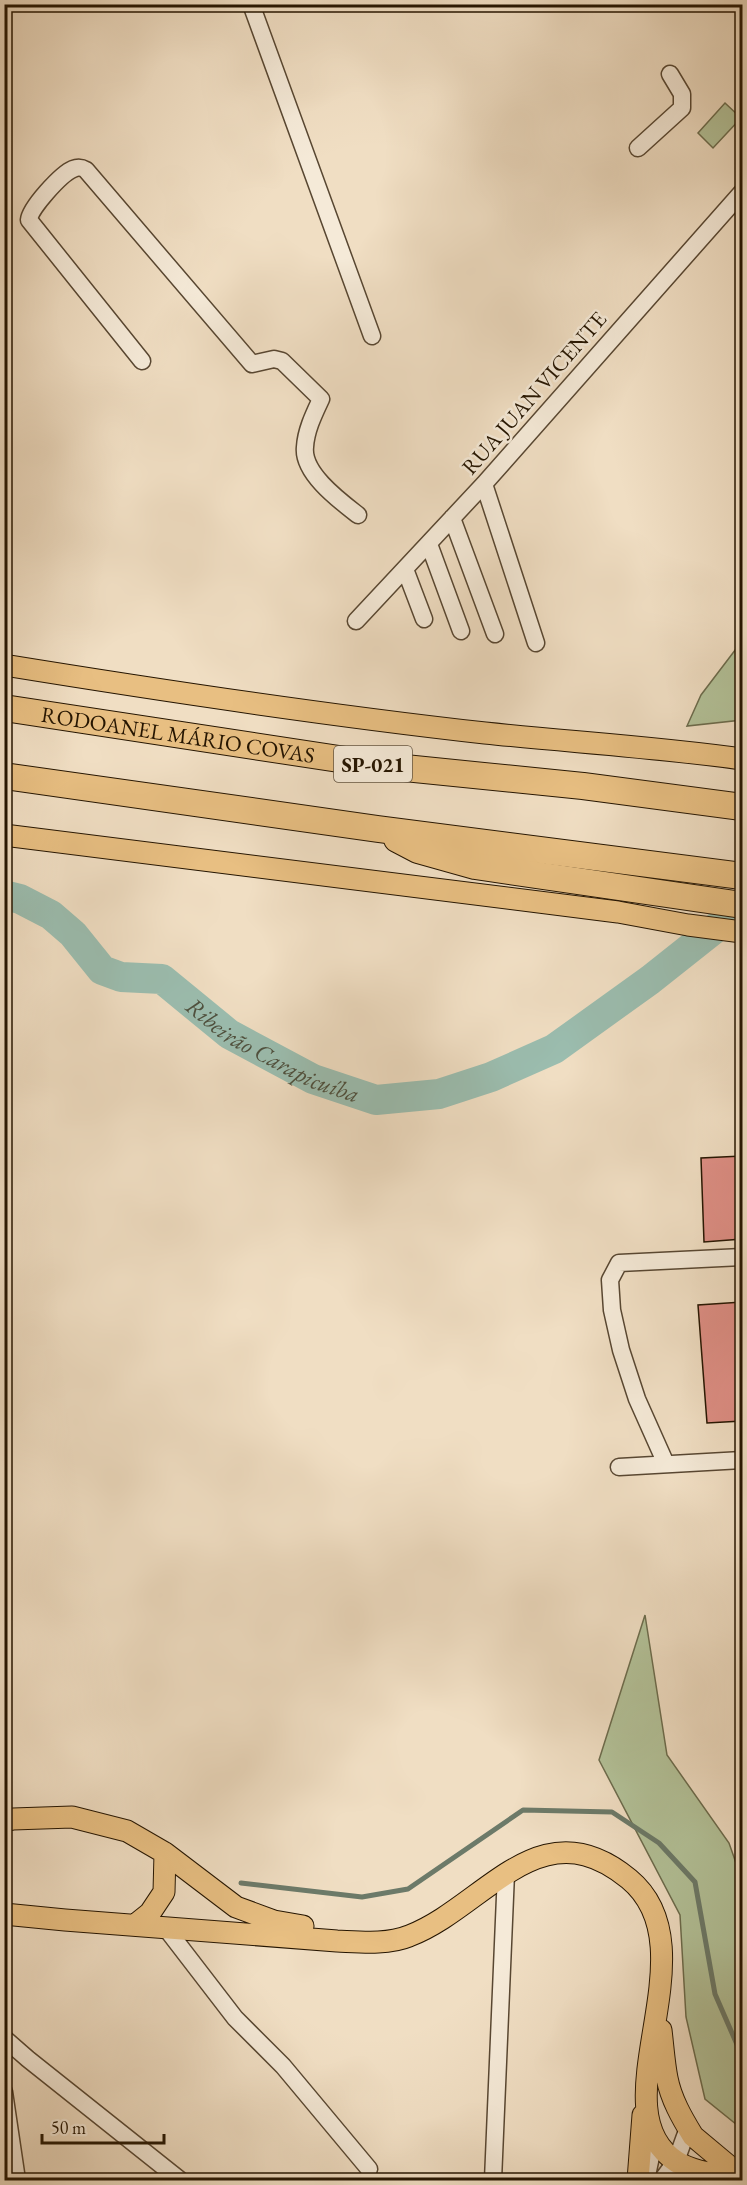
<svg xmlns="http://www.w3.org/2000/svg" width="747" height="2185" font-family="'EB Garamond',serif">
  <rect width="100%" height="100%" fill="#f0dec3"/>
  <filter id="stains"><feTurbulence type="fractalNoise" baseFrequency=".00333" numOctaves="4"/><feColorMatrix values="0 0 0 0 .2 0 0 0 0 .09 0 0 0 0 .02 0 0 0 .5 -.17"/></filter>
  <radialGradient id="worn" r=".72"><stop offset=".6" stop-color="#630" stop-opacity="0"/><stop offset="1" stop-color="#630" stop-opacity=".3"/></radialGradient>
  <path fill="#b3c299" stroke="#6c6c4d" stroke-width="1.5" d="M725 103 741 118 713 148 698 133Z
    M742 641V720L687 726 701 695Z
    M645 1615 667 1755 729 1843 742 1880V2129L705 2099 686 2017 680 1915 599 1760Z"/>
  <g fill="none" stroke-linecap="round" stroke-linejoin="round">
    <path stroke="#6c7a69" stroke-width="5" d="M241 1883 362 1897 408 1889 523 1810 612 1812 659 1843 695 1882 715 1994 742 2056"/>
    <path stroke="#9bbdaf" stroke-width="30" id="s1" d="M4 895 20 899 51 915 73 934 102 970 121 977 162 979 229 1034 313 1079 376 1100 439 1094 491 1077 554 1049 650 980 742 907"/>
  </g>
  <path fill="#df8f86" stroke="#251501" stroke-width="1.5" d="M742 1156V1239L704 1242 701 1158Z
    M742 1302V1421L707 1423 698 1305Z"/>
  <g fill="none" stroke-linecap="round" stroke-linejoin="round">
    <g stroke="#584732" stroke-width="19">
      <path id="minor" d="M251 4 372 336
        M638 148 682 108V94L670 74
        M142 361 29 220C30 208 61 174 73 169 78 167 81 167 86 170L252 364 274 359 282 361 321 399C314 414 306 430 305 447 302 473 340 501 358 515
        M484 484 536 643
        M452 518 495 634
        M429 544 461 631
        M405 569 424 619
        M356 621 484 484 742 192
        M666 1464 637 1399 621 1350 612 1310 610 1280 619 1263 742 1257
        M619 1467 742 1460
        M165 1927 235 2018 283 2066 369 2169
        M4 2038 28 2059 180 2180
        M4 2092 17 2180
        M493 2180 506 1873
        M646 2180 655 2138
        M662 2180 676 2161 688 2128"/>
    </g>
    <g stroke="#251501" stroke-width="23">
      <path id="major" d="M4 665C164 691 324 715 485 733 571 742 657 747 742 759
        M4 835 618 912 688 925 742 932
        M4 1821 13 1819 72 1817 127 1831 165 1853 236 1907 274 1921 303 1926
        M4 1914 65 1920 337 1941C360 1942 387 1945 409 1936 485 1907 540 1805 629 1879 715 1950 594 2110 677 2162 695 2173 722 2175 742 2180
        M135 1925 150 1913 164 1892 165 1853
        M661 2030C663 2046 664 2063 667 2078 671 2099 682 2118 693 2136L742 2177
        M638 2180 643 2115"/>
    </g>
    <g stroke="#251501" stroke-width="28">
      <g id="highway">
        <path id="s2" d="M4 708 385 766 583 786 742 807"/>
        <path d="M4 776 378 829 742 876"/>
        <path d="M397 839 418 850 475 866 742 905"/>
      </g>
    </g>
    <use href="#minor" stroke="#f5ead8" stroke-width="16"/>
    <use href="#major" stroke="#e8bf82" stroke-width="21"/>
    <use href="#highway" stroke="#e8bf82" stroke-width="26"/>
  </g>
  <g text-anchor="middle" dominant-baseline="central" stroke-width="5" stroke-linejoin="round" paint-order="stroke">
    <rect fill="#f5ead8" stroke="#635542" stroke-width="1.5" x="334" y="746" width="78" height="36" rx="4.5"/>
    <g font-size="21" font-weight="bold" fill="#251501">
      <text x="373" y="764">SP-021</text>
    </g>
    <g font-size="22" fill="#251501" stroke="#f5ead8">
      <text transform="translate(534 393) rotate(-49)">RUA JUAN VICENTE</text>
      <text stroke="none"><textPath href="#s2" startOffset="176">RODOANEL MÁRIO COVAS</textPath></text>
    </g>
    <g font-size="24" font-style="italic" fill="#4e503e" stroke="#f5ead8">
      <text stroke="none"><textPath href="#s1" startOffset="321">Ribeirão Carapicuíba</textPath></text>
    </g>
  </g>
  <rect width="747" height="2185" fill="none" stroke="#f0dec3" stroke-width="24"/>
  <rect x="6" y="6" width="735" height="2173" fill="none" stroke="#251501" stroke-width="3"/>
  <rect x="12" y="12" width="723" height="2161" fill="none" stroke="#251501" stroke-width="1.5"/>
  <path d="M42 2134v9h122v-9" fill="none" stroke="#251501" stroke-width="3"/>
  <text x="51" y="2134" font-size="18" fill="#251501" stroke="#f5ead8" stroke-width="4.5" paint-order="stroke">50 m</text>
  <rect width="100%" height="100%" filter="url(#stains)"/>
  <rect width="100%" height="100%" fill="url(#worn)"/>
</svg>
